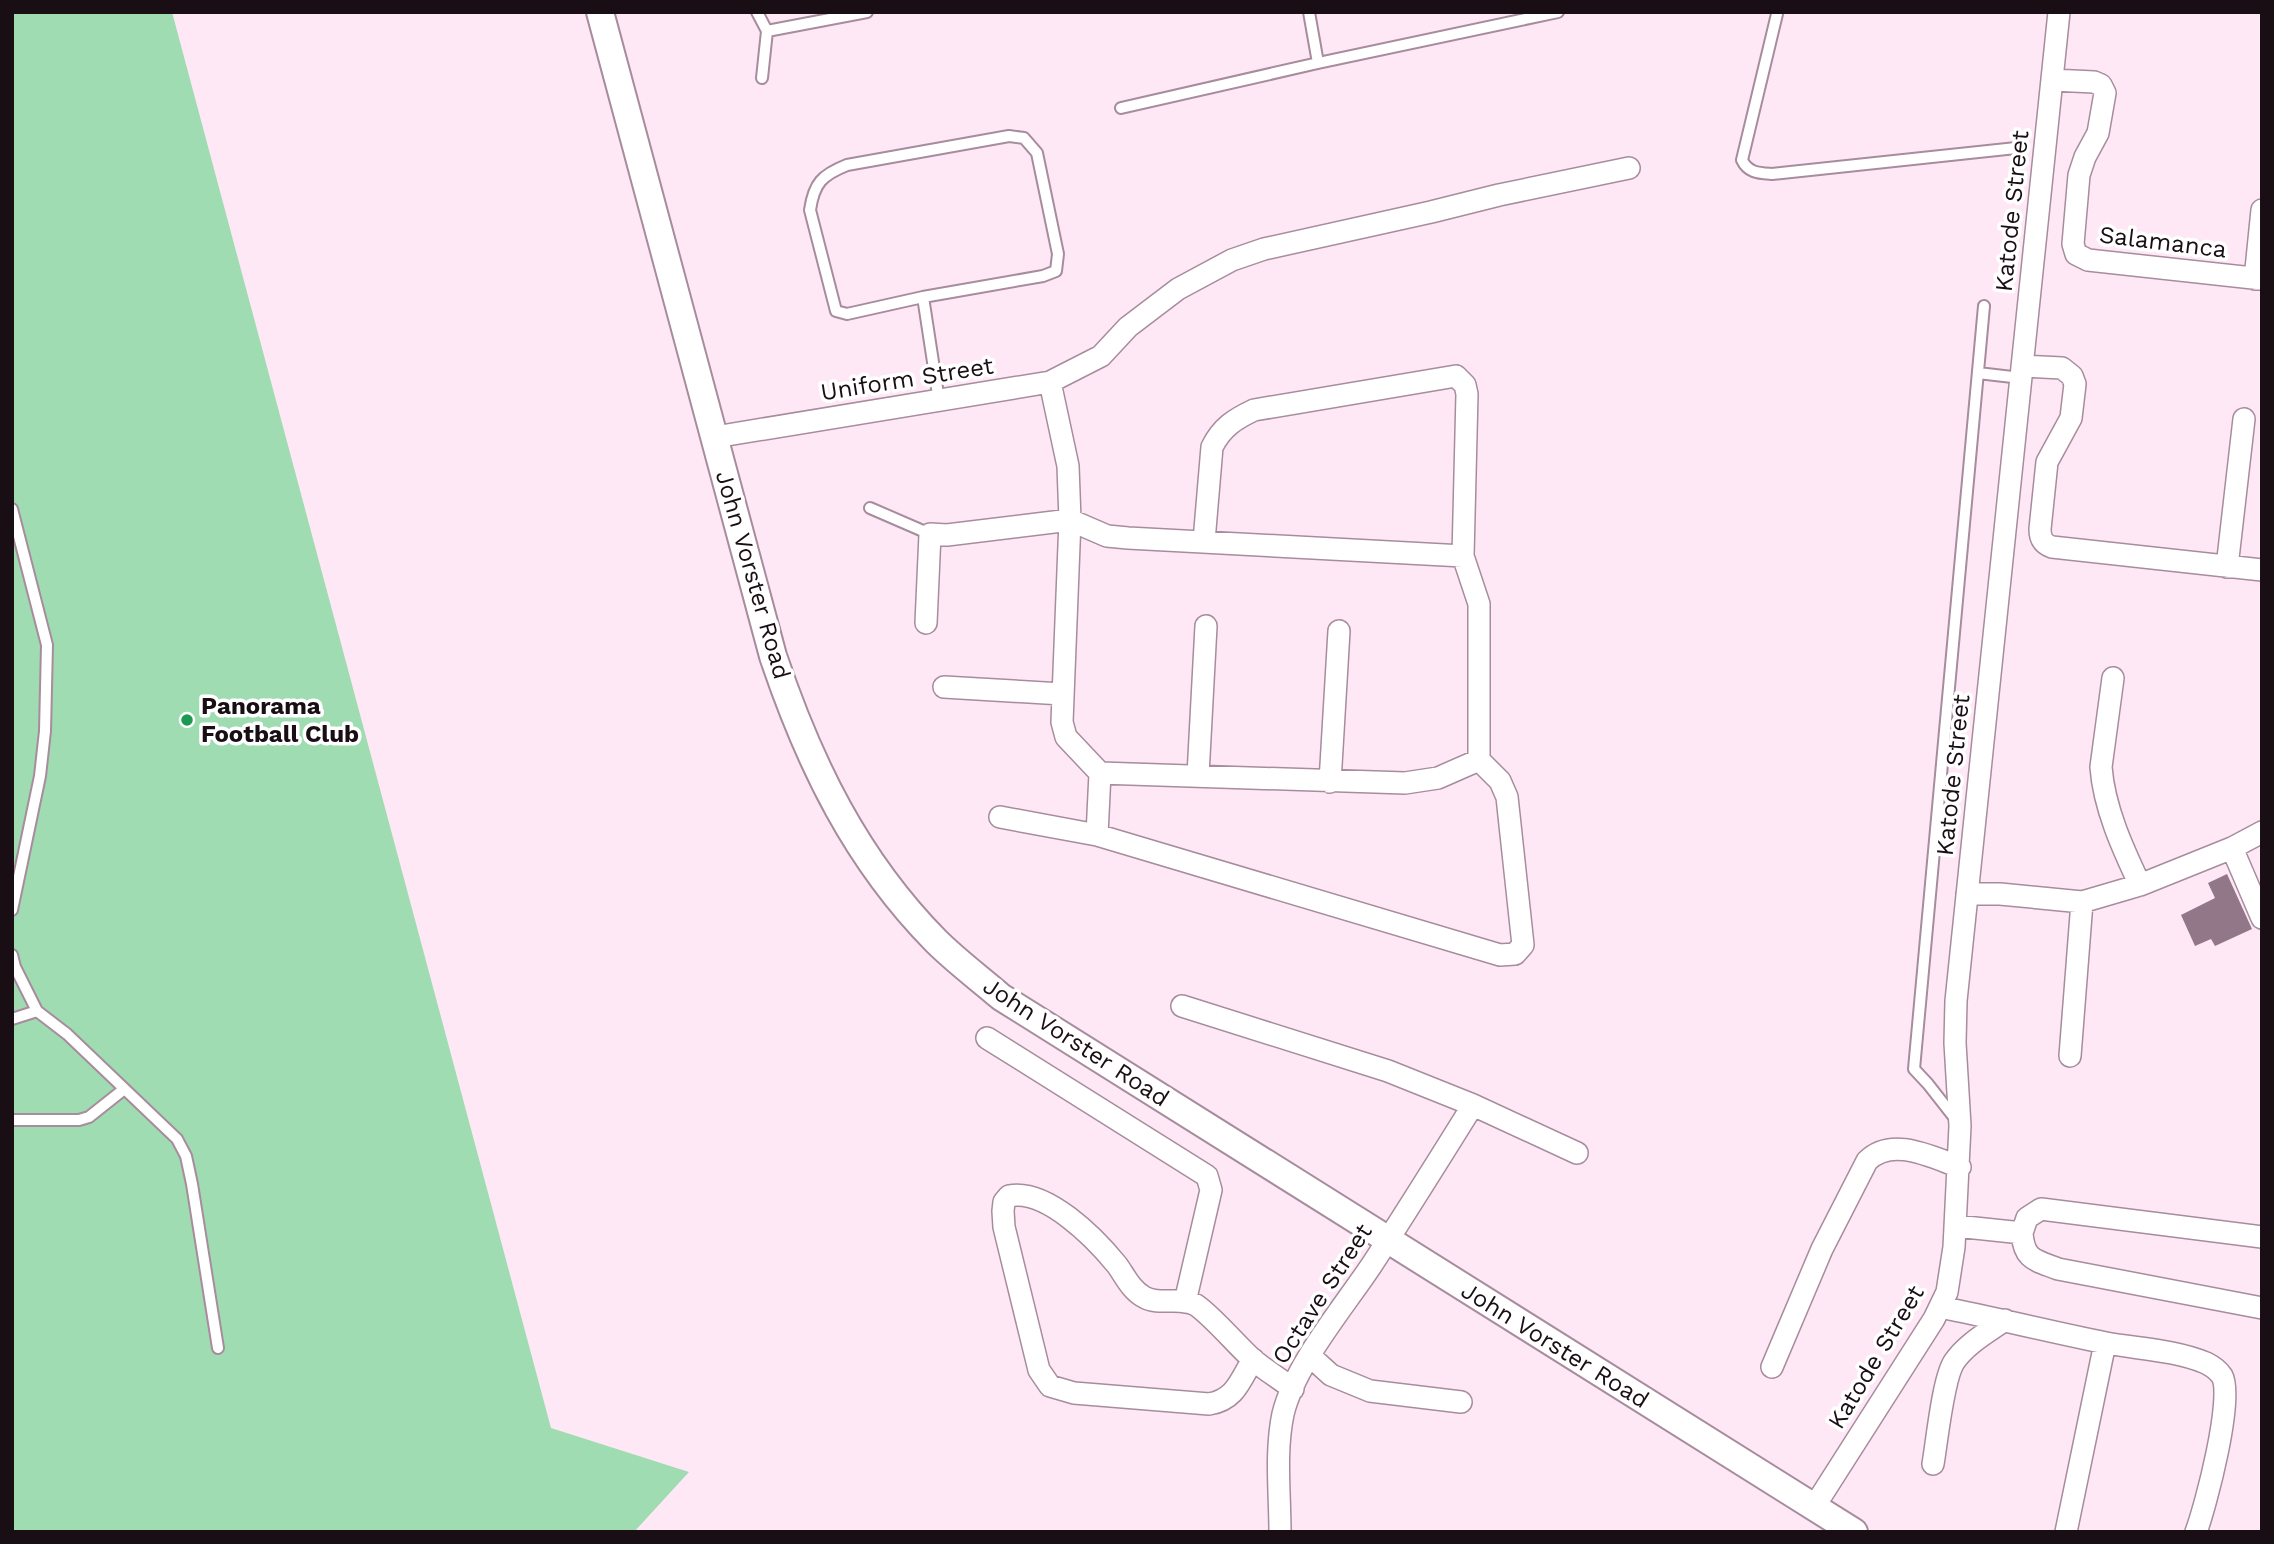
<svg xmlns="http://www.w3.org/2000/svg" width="2274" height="1544" font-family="'Work Sans',sans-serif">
  <rect width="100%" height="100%" fill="#ffe8f6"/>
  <path fill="#9fdcb1" d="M12 12H172L551 1428 689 1472 634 1532H12Z"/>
  <path fill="#917788" d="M2227 874 2252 929 2215 946 2211 939 2195 946 2181 915 2215 898 2208 883Z"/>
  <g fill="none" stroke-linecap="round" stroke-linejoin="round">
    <g stroke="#a78c9d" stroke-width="14">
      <path id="service" d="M757 12 767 31 762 78
        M1309 12 1318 63
        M1777 14 1742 160C1748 173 1759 173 1772 174L2016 148
        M767 31 867 12
        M1121 108 1318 63 1558 12
        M1009 136 1024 138 1037 153 1058 254 1056 271 1043 276 923 297 847 314 836 311 810 210C814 183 822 175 847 165Z
        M923 297 939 401
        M1978 373 2021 378
        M870 508 930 534
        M12 509 47 645 45 731 40 776 12 910
        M12 955 15 967 37 1011 67 1034 177 1139 186 1156 192 1184 218 1348
        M12 1019 37 1011
        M12 1120H79L89 1117 123 1090
        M1957 1121 1928 1084 1914 1069 1984 306"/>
    </g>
    <g stroke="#a78c9d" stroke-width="24">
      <path id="minor" d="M2052 80 2094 82 2101 85 2105 93 2098 133 2085 157 2079 175 2073 244 2076 254 2088 260 2262 279
        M2255 279 2262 210
        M2022 366 2062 368 2072 376 2075 384 2071 418 2047 462 2040 529C2040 538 2043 544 2052 547L2262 570
        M1050 382 1068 466 1070 520 1062 722 1066 737 1100 773 1097 835
        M715 437 1050 382 1101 356 1128 327 1178 289 1232 260 1264 249 1431 212 1499 195 1629 168
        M1204 541 1212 447C1222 427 1235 419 1254 410L1456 376 1465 385 1467 394 1463 556
        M2227 567 2244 419
        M926 623 930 534 947 535 1070 520 1107 536 1128 538 1463 556 1479 604V760L1500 781 1507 797 1523 945 1515 954 1500 955 1097 835 1000 817
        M2113 678 2101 767C2104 808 2123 849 2140 885
        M944 687 1062 694
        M1100 773 1405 783 1438 778 1479 760
        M1198 775 1206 626
        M1330 782 1339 631
        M2232 848 2262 918
        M1967 894H2000L2082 902 2140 885 2232 848 2262 832
        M1182 1006 1388 1071 1473 1105 1577 1153
        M987 1038 1207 1176 1211 1190 1185 1302
        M2070 1056 2082 902
        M1956 1226 2022 1233 2027 1218 2041 1209 2262 1237
        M2022 1233C2024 1260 2035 1260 2058 1269L2262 1308
        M1940 1307C1995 1318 2051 1332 2106 1343 2139 1349 2175 1350 2206 1363 2212 1366 2218 1370 2222 1376 2234 1398 2206 1505 2196 1532
        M1310 1356 1331 1375 1370 1391 1461 1402
        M1253 1359C1240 1381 1235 1400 1209 1404L1074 1393 1050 1386 1039 1370 1004 1227 1003 1211 1004 1202 1009 1196C1046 1188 1095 1238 1117 1265 1125 1276 1131 1290 1144 1297 1159 1306 1180 1296 1196 1305 1211 1315 1235 1343 1250 1357 1263 1369 1279 1378 1293 1389
        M1772 1367 1822 1249 1867 1161C1892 1136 1931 1157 1960 1167
        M1933 1464C1937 1441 1943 1379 1954 1362 1966 1344 1988 1332 2005 1320
        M1814 1507 1934 1319 1947 1292 1954 1247 1960 1126 1955 1043 1956 1001 2059 12
        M1280 1532C1280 1494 1275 1452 1283 1414 1295 1364 1344 1307 1373 1263 1407 1211 1440 1158 1473 1105
        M2066 1532 2105 1343"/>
    </g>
    <g stroke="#a78c9d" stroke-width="30">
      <path id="tertiary" d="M600 12 773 656C809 763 856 860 936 941 956 961 979 978 1001 997L1854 1532"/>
    </g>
    <use href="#service" stroke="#fff" stroke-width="10"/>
    <use href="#minor" stroke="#fff" stroke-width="21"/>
    <use href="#tertiary" stroke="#fff" stroke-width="26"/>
  </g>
  <circle fill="#1e9855" stroke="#fff" stroke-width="2.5" cx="187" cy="720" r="7"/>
  <g text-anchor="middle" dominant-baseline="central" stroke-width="7" stroke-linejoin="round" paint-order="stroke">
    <g font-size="24" fill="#180e14" stroke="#fff">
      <text transform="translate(2012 211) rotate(-84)">Katode Street</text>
      <text transform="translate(2163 242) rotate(7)">Salamanca</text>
      <text transform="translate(907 379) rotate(-9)">Uniform Street</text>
      <text transform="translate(753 575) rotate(74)">John Vorster Road</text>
      <text transform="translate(1953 775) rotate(-84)">Katode Street</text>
      <text transform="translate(1076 1042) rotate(33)">John Vorster Road</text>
      <text transform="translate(1322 1294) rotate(-57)">Octave Street</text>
      <text transform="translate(1555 1345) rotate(32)">John Vorster Road</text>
      <text transform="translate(1876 1357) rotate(-59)">Katode Street</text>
    </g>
    <g font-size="24" font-weight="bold" fill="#180e14" stroke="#fff" text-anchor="start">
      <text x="201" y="706">Panorama<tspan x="201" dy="28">Football Club</tspan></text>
    </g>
  </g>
  <rect width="2274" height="1544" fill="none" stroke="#180e14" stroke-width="28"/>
</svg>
